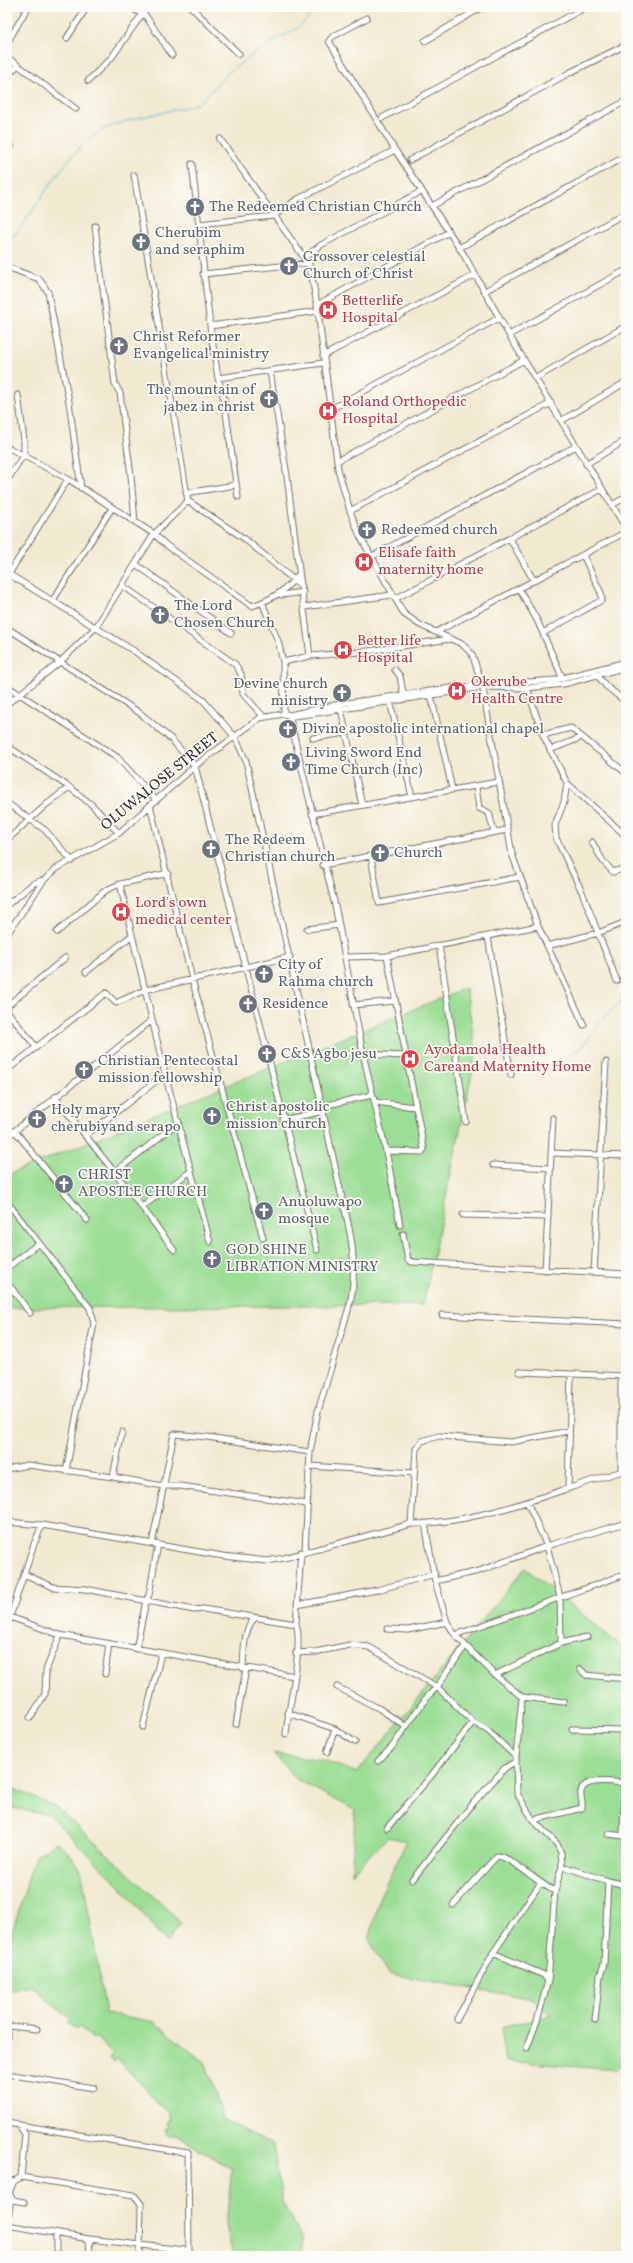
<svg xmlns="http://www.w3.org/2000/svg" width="633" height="2263" font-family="Vollkorn,serif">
  <rect width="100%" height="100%" fill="#fdfcf7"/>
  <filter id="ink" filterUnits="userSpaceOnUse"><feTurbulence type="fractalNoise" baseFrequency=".025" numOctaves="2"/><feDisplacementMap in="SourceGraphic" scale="8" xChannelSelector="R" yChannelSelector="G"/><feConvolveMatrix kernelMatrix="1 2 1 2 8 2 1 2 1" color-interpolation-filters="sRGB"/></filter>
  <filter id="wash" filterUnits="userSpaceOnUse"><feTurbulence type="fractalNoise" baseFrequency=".012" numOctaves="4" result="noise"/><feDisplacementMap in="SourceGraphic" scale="16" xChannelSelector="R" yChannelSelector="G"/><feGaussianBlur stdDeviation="0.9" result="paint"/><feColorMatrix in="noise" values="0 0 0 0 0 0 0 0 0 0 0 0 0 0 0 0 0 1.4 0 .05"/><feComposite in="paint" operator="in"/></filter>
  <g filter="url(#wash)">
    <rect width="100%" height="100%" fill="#f2e9d1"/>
    <path fill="#9cde95" stroke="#648460" d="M466 988 476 1054 423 1305 7 1308V1175Z
      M525 1568 626 1650V2061L617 2070 506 2061 501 2027 551 2015 533 1999 389 1974 369 1940 380 1896 407 1841 388 1837 352 1873 355 1810 296 1779 273 1753 324 1760 357 1773Z
      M7 1786 56 1807 181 1922 167 1943 121 1887 49 1815 7 1807Z
      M57 1842 72 1857 82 1874 106 2013 154 2022 206 2064 224 2121 273 2144 282 2202 302 2239V2256H233L226 2225 232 2169 176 2135H167L165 2129 169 2127 167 2122 170 2121 169 2113 117 2059 113 2062 109 2058 112 2054 96 2037 94 2039 79 2027 76 2030 67 2022 70 2019 31 1986 7 1991V1940L11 1936 35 1856Z"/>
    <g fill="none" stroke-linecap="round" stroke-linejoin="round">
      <path stroke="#4db6ca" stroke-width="1" d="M200 102 230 71 268 44 298 28 319 7
        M7 243C41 208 68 139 117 124 143 115 171 112 197 104
        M565 1057C584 1047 586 1042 598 1025 605 1015 617 1005 626 996"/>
    </g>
  </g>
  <g filter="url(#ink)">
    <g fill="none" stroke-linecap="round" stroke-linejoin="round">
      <g stroke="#716e65" stroke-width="7">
        <path id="minor" d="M129 7 145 15 172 55
          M191 7 239 54
          M367 18 332 37 329 41 395 150 464 255 509 335 626 528
          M67 38 87 7
          M425 41 482 7
          M7 43 28 7
          M7 57 76 109
          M7 76 17 66
          M88 81 112 57 143 13
          M382 118 586 7
          M220 139 310 266 318 311 338 469 350 511 360 536 404 614 420 625 462 644 472 654 482 684 512 854 538 926 584 1025
          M7 150 11 146
          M410 160 569 73 626 45
          M192 164 210 326 218 378 224 399 238 497
          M134 175 188 501 245 539 302 587
          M432 206 626 101
          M199 224 273 216 298 199 395 150
          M95 226 115 384 120 393 131 476 135 522
          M459 248 626 156
          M305 257 321 245 422 191
          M7 267 39 279 48 292 69 402 81 488
          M203 274 309 263
          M485 291 626 213
          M317 305 449 232
          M210 326 318 311
          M509 335 626 270
          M323 356 475 275
          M270 371 287 476 310 656
          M218 378 323 363
          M536 378 626 326
          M331 409 499 318
          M561 421 626 382
          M7 447 68 479 154 534 166 545 249 604 252 606C273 599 285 591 299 574
          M337 461 524 360
          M586 464 626 440
          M7 481 24 454V441L18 395
          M186 493 235 485
          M612 505 626 497
          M350 511 551 403
          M510 539 534 581
          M371 557 576 446
          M137 565 231 633
          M7 573 134 651 203 700 235 737 246 761 341 1194C351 1231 358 1265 350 1303
          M9 574 68 479
          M123 586 235 664 241 674 243 694 264 717
          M519 589 537 620 563 679
          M281 595 303 592
          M395 599 602 489
          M53 600 112 508
          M262 602 278 641 283 662 284 714
          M304 607 392 595
          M7 628 140 713 171 739 195 766 317 1250
          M438 631 626 532
          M543 633 602 600 601 593 583 555
          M283 662 310 656 361 652 450 639
          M395 670 400 676 404 698
          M597 675 606 686 626 702
          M7 686 117 757 156 800
          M527 688 543 735 567 783 626 836
          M431 695 452 789
          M390 701 412 797
          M7 704 60 662 96 627 154 534 188 501
          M341 709 362 805
          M289 715 336 910 363 1054 386 1151 400 1225
          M289 715 340 704 458 687 555 680 626 662
          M543 735 571 728 626 773
          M313 738 346 733
          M7 746 69 787 91 804 119 833
          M550 750 580 738
          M567 783 564 802 555 825 556 838 582 892 617 981
          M476 787 479 808 489 813 494 832
          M7 803 45 830 72 861
          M150 805 192 979 263 1238
          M312 814 498 782
          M7 840 46 805 69 787
          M592 842 603 861 613 872 626 868
          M371 856 379 903 520 877
          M323 865 507 830
          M120 884 165 1074 210 1242
          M7 905 34 883 44 880
          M307 929 339 925
          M57 932 106 890 120 884 168 873
          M7 934 44 880 56 869 119 833 195 766 260 718 284 714 294 716 317 713 483 687 527 688 564 684 626 667
          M488 937 511 1075
          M439 945 466 1122
          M547 946 598 933 626 922
          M345 957 387 956 538 926
          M86 972 131 936
          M353 1005 395 1001
          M7 1006 65 958
          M7 1011 36 1047
          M363 1054 405 1056
          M7 1070 106 993 116 1003 145 990 290 957
          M55 1097 142 1207 174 1250
          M375 1102 415 1107
          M323 1106 372 1095
          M283 1120 324 1111
          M15 1131 87 1220
          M85 1136 165 1074
          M7 1137 152 1020
          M386 1151 422 1152 424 1149 387 956
          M551 1153 626 1156
          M493 1165 550 1168
          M115 1172 179 1122
          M7 1202 90 1308 94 1323 66 1471
          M142 1207 191 1171
          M463 1215 546 1217
          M403 1234 408 1260 412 1262 626 1274
          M7 1268 39 1243
          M545 1270 553 1118
          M594 1272 606 1062
          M7 1282 30 1313
          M442 1315 626 1324
          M519 1372 626 1376
          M310 1466 414 1473
          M7 1469 28 1465 113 1477 163 1486H180L307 1504
          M621 1471V1375
          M113 1477 122 1432
          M568 1487 571 1374
          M527 1502 547 1546 560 1597 561 1643
          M7 1522 42 1525 223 1556 267 1561 284 1558 411 1524C485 1523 556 1490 626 1470
          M425 1523 435 1581 447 1622 455 1635 495 1675 522 1697 564 1702
          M411 1524 416 1449 422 1441 439 1436 511 1442 569 1431
          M152 1544 174 1434 207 1437 310 1452
          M305 1551 310 1452 318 1411 349 1307
          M24 1574 53 1587 85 1589 194 1610 203 1609 296 1624
          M435 1581 479 1571 547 1546 626 1523
          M297 1605 377 1590 435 1574
          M10 1617 60 1635 294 1676
          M7 1626 34 1544 42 1525
          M387 1629 408 1630 447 1622
          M455 1635 626 1574
          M136 1649 146 1601 149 1595 158 1544
          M296 1653 315 1652 350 1645 369 1647 437 1687 473 1722 487 1730 516 1757
          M243 1668C244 1653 243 1630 254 1619
          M580 1669 586 1675 626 1679V1675
          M105 1674 109 1644
          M495 1675 561 1643 587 1637
          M337 1687 380 1709 405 1726
          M522 1697 516 1757 517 1793 533 1820 557 1844 561 1853 562 1866 555 1891 548 1981
          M288 1713 335 1729 355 1742
          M30 1718 45 1694 46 1670 60 1635
          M236 1724 246 1669
          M143 1727 161 1654
          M572 1729 625 1730
          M286 1734C288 1709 304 1643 296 1624L301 1552
          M327 1752 335 1729
          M378 1761 392 1747 426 1698 437 1687 465 1646
          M533 1820 582 1808C583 1802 580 1797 581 1792 582 1777 614 1782 624 1783
          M387 1828 431 1776 473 1722
          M608 1834 624 1836
          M623 1835 626 1724
          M562 1866 608 1881 626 1885
          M412 1880 475 1801 505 1768 516 1761
          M453 1905 497 1856C509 1855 540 1885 555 1891
          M493 1953 544 1975 548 1981 537 2021 527 2048
          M457 2019 493 1953 540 1884
          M595 2020 600 1976 604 1964 608 1881
          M7 2026V2036
          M9 2026 37 2029
          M7 2074 94 2088
          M7 2123 188 2153 189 2251
          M19 2125 25 2134 21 2177
          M7 2179 14 2181
          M24 2202 13 2200 9 2193 14 2181 21 2177 134 2195 141 2204 140 2256
          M7 2225 89 2239 184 2250 189 2251V2256
          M7 2225 11 2198
          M89 2239 90 2256
          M56 2249V2234
          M189 2254 213 2256"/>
      </g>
      <use href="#minor" stroke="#fff" stroke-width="5"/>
    </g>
  </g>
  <defs>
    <g id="church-disc" transform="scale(1)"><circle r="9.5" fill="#6b7280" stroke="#fdfcf7"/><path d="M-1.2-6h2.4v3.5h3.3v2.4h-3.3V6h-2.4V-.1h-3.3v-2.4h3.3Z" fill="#fff"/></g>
    <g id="hospital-disc" transform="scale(1)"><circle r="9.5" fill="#e0444e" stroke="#fdfcf7"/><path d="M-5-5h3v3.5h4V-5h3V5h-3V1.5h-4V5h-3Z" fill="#fff"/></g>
  </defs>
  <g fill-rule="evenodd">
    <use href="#church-disc" x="195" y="207"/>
    <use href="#church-disc" x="141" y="242"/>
    <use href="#church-disc" x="289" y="266"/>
    <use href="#hospital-disc" x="328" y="310"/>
    <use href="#church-disc" x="119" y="346"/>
    <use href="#church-disc" x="269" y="399"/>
    <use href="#hospital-disc" x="328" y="411"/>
    <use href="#church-disc" x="367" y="530"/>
    <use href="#hospital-disc" x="364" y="562"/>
    <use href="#church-disc" x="160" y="615"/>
    <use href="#hospital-disc" x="343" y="650"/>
    <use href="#hospital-disc" x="457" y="691"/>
    <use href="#church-disc" x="342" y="693"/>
    <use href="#church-disc" x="288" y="729"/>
    <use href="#church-disc" x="291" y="762"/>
    <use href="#church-disc" x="211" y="849"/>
    <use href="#church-disc" x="380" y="853"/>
    <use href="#hospital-disc" x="121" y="912"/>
    <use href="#church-disc" x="264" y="974"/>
    <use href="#church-disc" x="248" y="1004"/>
    <use href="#church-disc" x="267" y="1054"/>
    <use href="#hospital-disc" x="410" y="1059"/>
    <use href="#church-disc" x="84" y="1070"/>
    <use href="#church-disc" x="212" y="1116"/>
    <use href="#church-disc" x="37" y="1119"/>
    <use href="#church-disc" x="64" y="1184"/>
    <use href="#church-disc" x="264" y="1211"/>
    <use href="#church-disc" x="212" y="1259"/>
  </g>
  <g text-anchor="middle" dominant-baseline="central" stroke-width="3.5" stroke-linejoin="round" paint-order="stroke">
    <g font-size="15" fill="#5b616d" stroke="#fdfcf7" text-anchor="start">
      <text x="209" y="207">The Redeemed Christian Church</text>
      <text x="155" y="233">Cherubim<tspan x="155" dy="17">and seraphim</tspan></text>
      <text x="303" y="257">Crossover celestial<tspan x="303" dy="17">Church of Christ</tspan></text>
      <text x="133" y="337">Christ Reformer<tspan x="133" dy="17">Evangelical ministry</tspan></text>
      <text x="255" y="390" text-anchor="end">The mountain of<tspan x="255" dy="17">jabez in christ</tspan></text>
      <text x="381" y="530">Redeemed church</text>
      <text x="174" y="606">The Lord<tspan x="174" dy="17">Chosen Church</tspan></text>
      <text x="328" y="684" text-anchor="end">Devine church<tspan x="328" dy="17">ministry</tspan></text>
      <text x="302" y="729">Divine apostolic international chapel</text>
      <text x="305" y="753">Living Sword End<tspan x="305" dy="17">Time Church (Inc)</tspan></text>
      <text x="225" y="840">The Redeem<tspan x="225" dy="17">Christian church</tspan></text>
      <text x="394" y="853">Church</text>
      <text x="278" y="965">City of<tspan x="278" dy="17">Rahma church</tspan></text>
      <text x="262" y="1004">Residence</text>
      <text x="281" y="1054">C&amp;S Agbo jesu</text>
      <text x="98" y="1061">Christian Pentecostal<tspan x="98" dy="17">mission fellowship</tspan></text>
      <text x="226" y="1107">Christ apostolic<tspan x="226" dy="17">mission church</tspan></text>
      <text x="51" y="1110">Holy mary<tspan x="51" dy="17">cherubiyand serapo</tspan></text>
      <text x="78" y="1175">CHRIST<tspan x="78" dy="17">APOSTLE CHURCH</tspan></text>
      <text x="278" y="1202">Anuoluwapo<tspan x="278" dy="17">mosque</tspan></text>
      <text x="226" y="1250">GOD SHINE<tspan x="226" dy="17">LIBRATION MINISTRY</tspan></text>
    </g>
    <g font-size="15" fill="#be3a42" stroke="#fdfcf7" text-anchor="start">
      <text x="342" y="301">Betterlife<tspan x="342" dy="17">Hospital</tspan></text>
      <text x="342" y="402">Roland Orthopedic<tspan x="342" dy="17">Hospital</tspan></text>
      <text x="378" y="553">Elisafe faith<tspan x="378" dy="17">maternity home</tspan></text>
      <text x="357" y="641">Better life<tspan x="357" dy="17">Hospital</tspan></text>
      <text x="471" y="682">Okerube<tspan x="471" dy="17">Health Centre</tspan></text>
      <text x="135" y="903">Lord's own<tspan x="135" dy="17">medical center</tspan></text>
      <text x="424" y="1050">Ayodamola Health<tspan x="424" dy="17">Careand Maternity Home</tspan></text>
    </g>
    <g font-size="15" fill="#2b2b2b" stroke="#fdfcf7">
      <text transform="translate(160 782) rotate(-39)">OLUWALOSE STREET</text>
    </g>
  </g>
  <rect width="633" height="2263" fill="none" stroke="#fdfcf7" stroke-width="24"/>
</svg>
